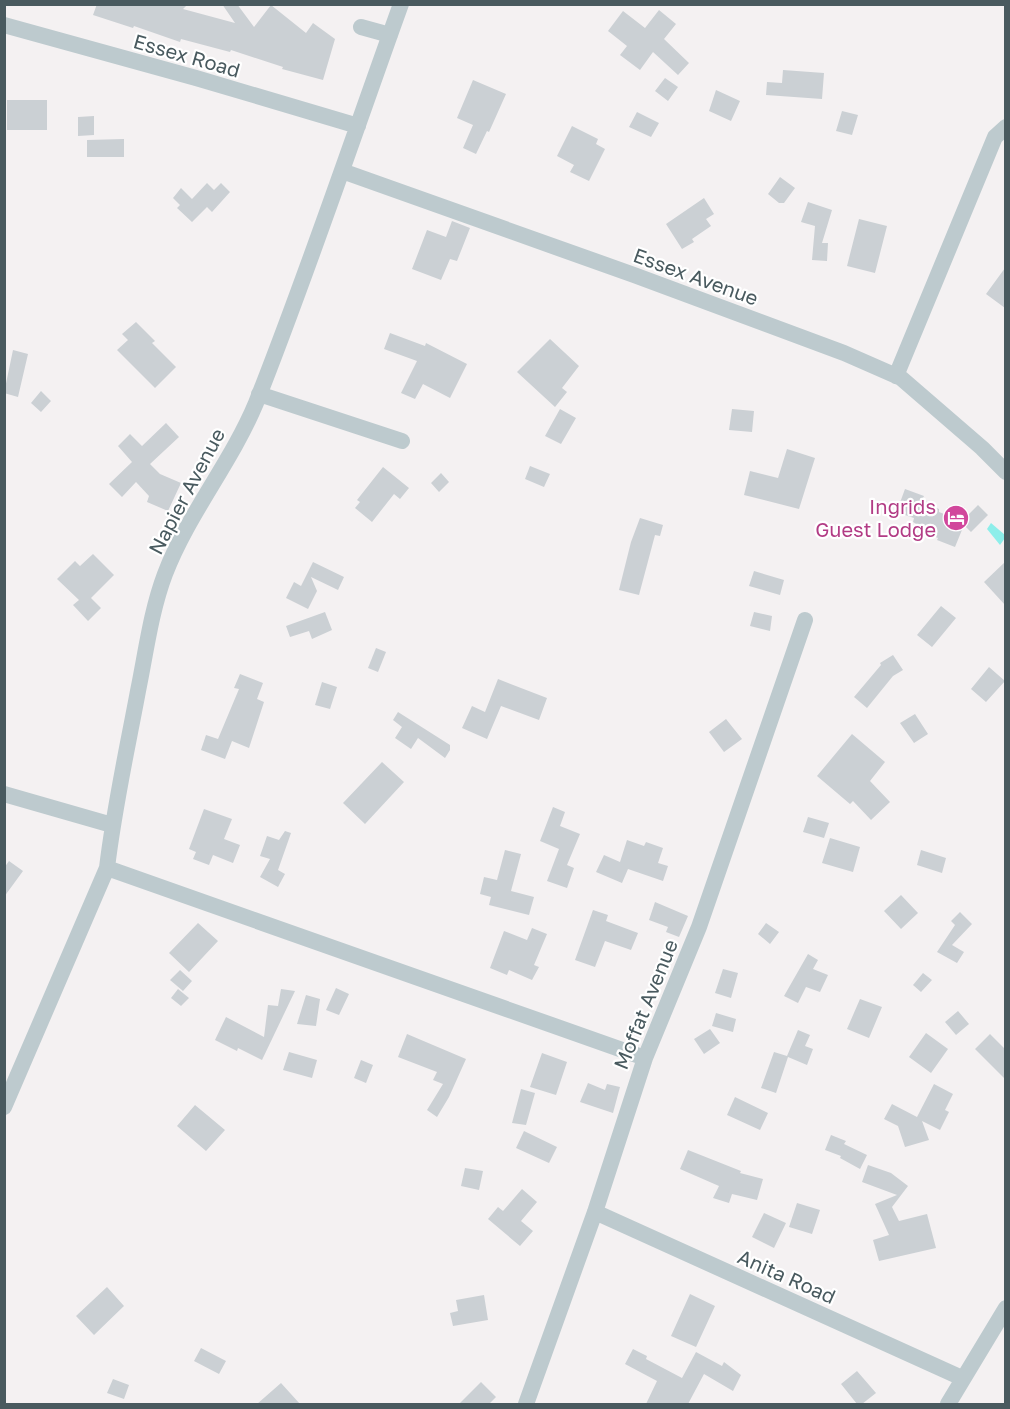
<svg xmlns="http://www.w3.org/2000/svg" width="1010" height="1409" font-family="'Golos Text',sans-serif">
  <rect width="100%" height="100%" fill="#f4f1f2"/>
  <path fill="#8deeea" d="M991 523 1005 535V538L1000 545 987 529Z"/>
  <path fill="#cbd0d4" d="M97 4H188L183 9 235 23 222 4H237L254 27 271 5 306 33 313 23 335 39 323 80 282 69 283 67 231 50 230 52 181 39 180 42 134 26 133 28 93 15Z
    M659 10 676 24 664 39 689 63 678 75 653 52 640 70 620 55 627 46 608 31 623 11 645 28Z
    M783 70 824 73 822 99 766 95 767 82 782 83Z
    M665 78 678 87 668 101 655 91Z
    M473 80 506 94 489 132 487 131 476 154 463 148 473 125 457 118Z
    M716 90 740 101 731 121 709 111Z
    M7 100H47V130H7Z
    M842 111 858 115 852 135 836 131Z
    M637 112 659 123 651 137 629 127Z
    M94 116V135L78 136V117Z
    M572 126 598 139 596 144 605 149 589 181 570 172 574 165 557 156Z
    M124 139V157H87V140Z
    M780 177 795 188 784 203H779L768 194Z
    M207 183 214 190 221 183 230 192 212 212 207 207 192 222 177 208 180 205 173 198 181 188 192 199Z
    M704 198 714 214 706 219 711 226 692 239 694 242 682 249 666 224Z
    M808 202 832 210 822 243H828L827 261 812 260 815 226 801 222Z
    M859 219 887 226 875 273 847 266Z
    M452 221 470 228 457 261 450 259 441 280 412 269 427 230 446 237Z
    M1005 268V308L986 294Z
    M136 322 155 341 152 343 176 367 155 388 117 350 128 340 122 334Z
    M390 333 425 346 426 343 467 364 450 398 423 384 415 399 401 393 417 361 384 349Z
    M550 339 579 366 562 388 567 392 555 407 517 372Z
    M13 350 28 354 18 397 4 393Z
    M41 391 51 401 41 412 31 403Z
    M560 409 576 418 561 444 545 436Z
    M732 409 754 411 752 432 729 430Z
    M166 423 179 437 150 464 160 474 181 483 168 511 147 502 149 496 136 482 122 497 109 484 132 462 118 446 130 434 142 446Z
    M787 449 815 458 799 509 744 495 750 471 778 478Z
    M530 466 550 474 544 487 525 479Z
    M383 467 409 488 400 499 394 494 372 522 355 508 360 502 357 500Z
    M441 473 449 482 439 492 431 483Z
    M905 489 924 496 922 500 932 504 931 506 939 509V512L962 521 978 505 988 515 971 532 964 525 955 547 937 540 938 538 929 534 930 532 913 522 914 518 905 515 906 512 898 508Z
    M640 518 663 525 660 536 655 535 639 595 619 590 631 542Z
    M93 554 114 575 91 598 101 608 88 621 73 605 79 600 57 579 75 561 80 566Z
    M313 562 344 577 338 590 311 577 317 591 308 609 286 598 294 582 301 586Z
    M1005 562V605L984 582Z
    M754 571 784 580 780 595 749 586Z
    M941 606 956 618 932 647 917 635Z
    M325 612 332 630 312 639 309 631 290 637 286 626Z
    M754 612 772 616 770 631 750 626Z
    M376 648 386 652 378 672 368 668Z
    M893 655 903 670 893 676 867 708 854 697 881 665 880 663Z
    M989 667 1005 681 986 702 971 689Z
    M240 674 263 683 257 699 264 702 249 748 232 741 225 759 201 750 206 735 218 739 239 689 234 688Z
    M498 679 547 698 539 720 501 706 487 739 462 728 472 706 485 712Z
    M322 682 337 687 330 709 315 705Z
    M398 712 450 745V750L445 758 418 738 411 749 395 738 402 727 393 720Z
    M915 714 928 734 914 743 900 723Z
    M726 719 742 739 724 752 709 732Z
    M852 734 885 762 870 781 890 802 871 820 853 801 850 804 817 776Z
    M382 762 404 782 365 824 343 803Z
    M553 807 565 812 560 826 580 834 567 865 574 868 567 888 547 881 559 849 540 841Z
    M204 809 232 819 224 839 240 845 233 863 213 855 209 865 193 859 196 852 189 849Z
    M808 817 829 823 824 838 803 832Z
    M285 831 291 833 278 870 285 874 278 887 260 877 270 859 260 856 267 836 279 840Z
    M830 838 860 847 853 872 822 863Z
    M627 840 644 846 646 842 663 848 658 863 668 866 663 881 628 869 622 883 596 872 604 855 620 862Z
    M505 850 521 854 511 891 534 897 529 915 489 905 491 897 480 894 484 877 497 880Z
    M921 850 946 858 942 873 917 865Z
    M9 861 23 871 4 897V868Z
    M901 895 918 913 901 929 884 911Z
    M655 902 688 916 679 937 666 932 668 927 649 920Z
    M593 910 608 915 606 921 638 933 631 950 605 941 595 967 575 960Z
    M960 912 972 924 952 945 964 952 957 963 937 952 955 925 951 921Z
    M198 923 218 941 189 972 169 953Z
    M766 923 779 932 770 944 758 934Z
    M532 928 547 934 534 965 539 967 532 980 509 970 507 975 490 968 504 931 527 940Z
    M808 954 818 960 813 969 828 975 820 992 806 987 798 1003 784 996Z
    M723 969 738 973 731 998 715 993Z
    M180 970 192 981 183 991 170 980Z
    M923 973 932 980 921 992 913 985Z
    M336 988 349 994 339 1015 326 1010Z
    M178 989 189 998 181 1006 171 998Z
    M281 989 295 991 262 1060 238 1048 237 1051 215 1040 226 1017 264 1037 268 1005 278 1006Z
    M306 995 320 999 316 1026 297 1024Z
    M860 999 882 1007 869 1038 847 1029Z
    M958 1011 969 1024 956 1035 945 1022Z
    M716 1013 736 1019 733 1032 712 1026Z
    M710 1029 720 1043 704 1054 694 1039Z
    M798 1030 810 1035 805 1046 813 1049 807 1065 788 1057 776 1093 761 1088 774 1052 787 1056Z
    M926 1033 948 1049 931 1073 909 1057Z
    M407 1034 466 1059 449 1097 437 1117 427 1110 443 1084 433 1080 437 1072 398 1057Z
    M990 1034 1005 1049V1079L975 1049Z
    M289 1052 317 1060 312 1078 283 1070Z
    M542 1053 567 1062 556 1095 530 1087Z
    M361 1060 373 1065 366 1083 354 1078Z
    M588 1083 605 1090 607 1084 620 1087 613 1113 580 1102Z
    M934 1084 953 1094 945 1110 949 1112 940 1130 922 1121 929 1140 905 1147 898 1126 884 1119 892 1104 917 1117Z
    M521 1089 535 1093 526 1125 512 1123Z
    M735 1097 768 1113 760 1130 727 1115Z
    M195 1105 225 1130 206 1151 177 1126Z
    M524 1131 557 1147 549 1163 516 1148Z
    M831 1135 846 1141 844 1144 867 1155 860 1169 840 1158 841 1156 825 1150Z
    M688 1150 741 1171 740 1173 763 1179 757 1200 732 1194 729 1203 713 1198 719 1186 680 1169Z
    M868 1165 891 1173 908 1186 892 1207 899 1221 927 1214 936 1248 879 1261 873 1240 889 1235 875 1204 897 1195 862 1182Z
    M465 1168 483 1171 479 1190 461 1186Z
    M522 1189 537 1202 521 1221 533 1231 520 1246 488 1219 498 1207 503 1211Z
    M797 1203 820 1210 812 1234 789 1227Z
    M764 1213 786 1223 774 1248 752 1237Z
    M107 1287 124 1306 94 1335 76 1316Z
    M690 1294 715 1306 696 1347 671 1336Z
    M484 1295 488 1320 453 1326 450 1313 458 1311 456 1300Z
    M201 1348 226 1361 219 1374 194 1361Z
    M633 1349 647 1356 646 1359 682 1378 696 1352 722 1366 724 1362 741 1375 733 1391 704 1374 688 1404H646L657 1381 625 1364Z
    M857 1371 876 1393 862 1404H857L841 1384Z
    M113 1379 129 1385 124 1399 107 1393Z
    M481 1382 496 1397 489 1404H459Z
    M281 1383 300 1404H257Z"/>
  <g fill="none" stroke-linecap="round" stroke-linejoin="round">
    <path stroke="#bdcace" stroke-width="16" d="M4 25 196 78 358 126
      M361 27 390 35
      M342 171 634 275 844 353 901 378 982 448 1006 472
      M896 376 995 137 1006 127
      M259 394 402 441
      M4 794 112 825
      M107 868 645 1058
      M4 1107 107 868C114 808 127 750 138 691 146 652 151 611 165 574 188 514 231 463 256 403 308 272 353 137 401 4
      M595 1212 962 1378
      M526 1404 595 1212 645 1058 699 927 805 620
      M948 1404 1006 1308"/>
  </g>
  <defs>
    <g id="hotel-disc" transform="scale(1.35)"><circle r="9.5" fill="#d1479c" stroke="#fff"/><path d="M-6-4.5h1.5V1H6V5H4.5V3h-9V5H-6ZM-4 0a1.8 1.8 0 1 1 3.6 0ZM.5 0V-2.5h3Q6-2.5 6 0Z" fill="#fff"/></g>
  </defs>
  <g fill-rule="evenodd">
    <use href="#hotel-disc" x="956" y="518"/>
  </g>
  <g text-anchor="middle" dominant-baseline="central" stroke-width="4.5" stroke-linejoin="round" paint-order="stroke">
    <g font-size="20" fill="#495a5f" stroke="#fff">
      <text transform="translate(187 55) rotate(16)">Essex Road</text>
      <text transform="translate(696 276) rotate(20)">Essex Avenue</text>
      <text transform="translate(186 491) rotate(-62)">Napier Avenue</text>
      <text transform="translate(645 1004) rotate(-68)">Moffat Avenue</text>
      <text transform="translate(787 1276) rotate(24)">Anita Road</text>
    </g>
    <g font-size="20" fill="#b23c85" stroke="#fff" text-anchor="end">
      <text x="936" y="506">Ingrids<tspan x="936" dy="23">Guest Lodge</tspan></text>
    </g>
  </g>
  <rect width="1010" height="1409" fill="none" stroke="#495a5f" stroke-width="12"/>
</svg>
